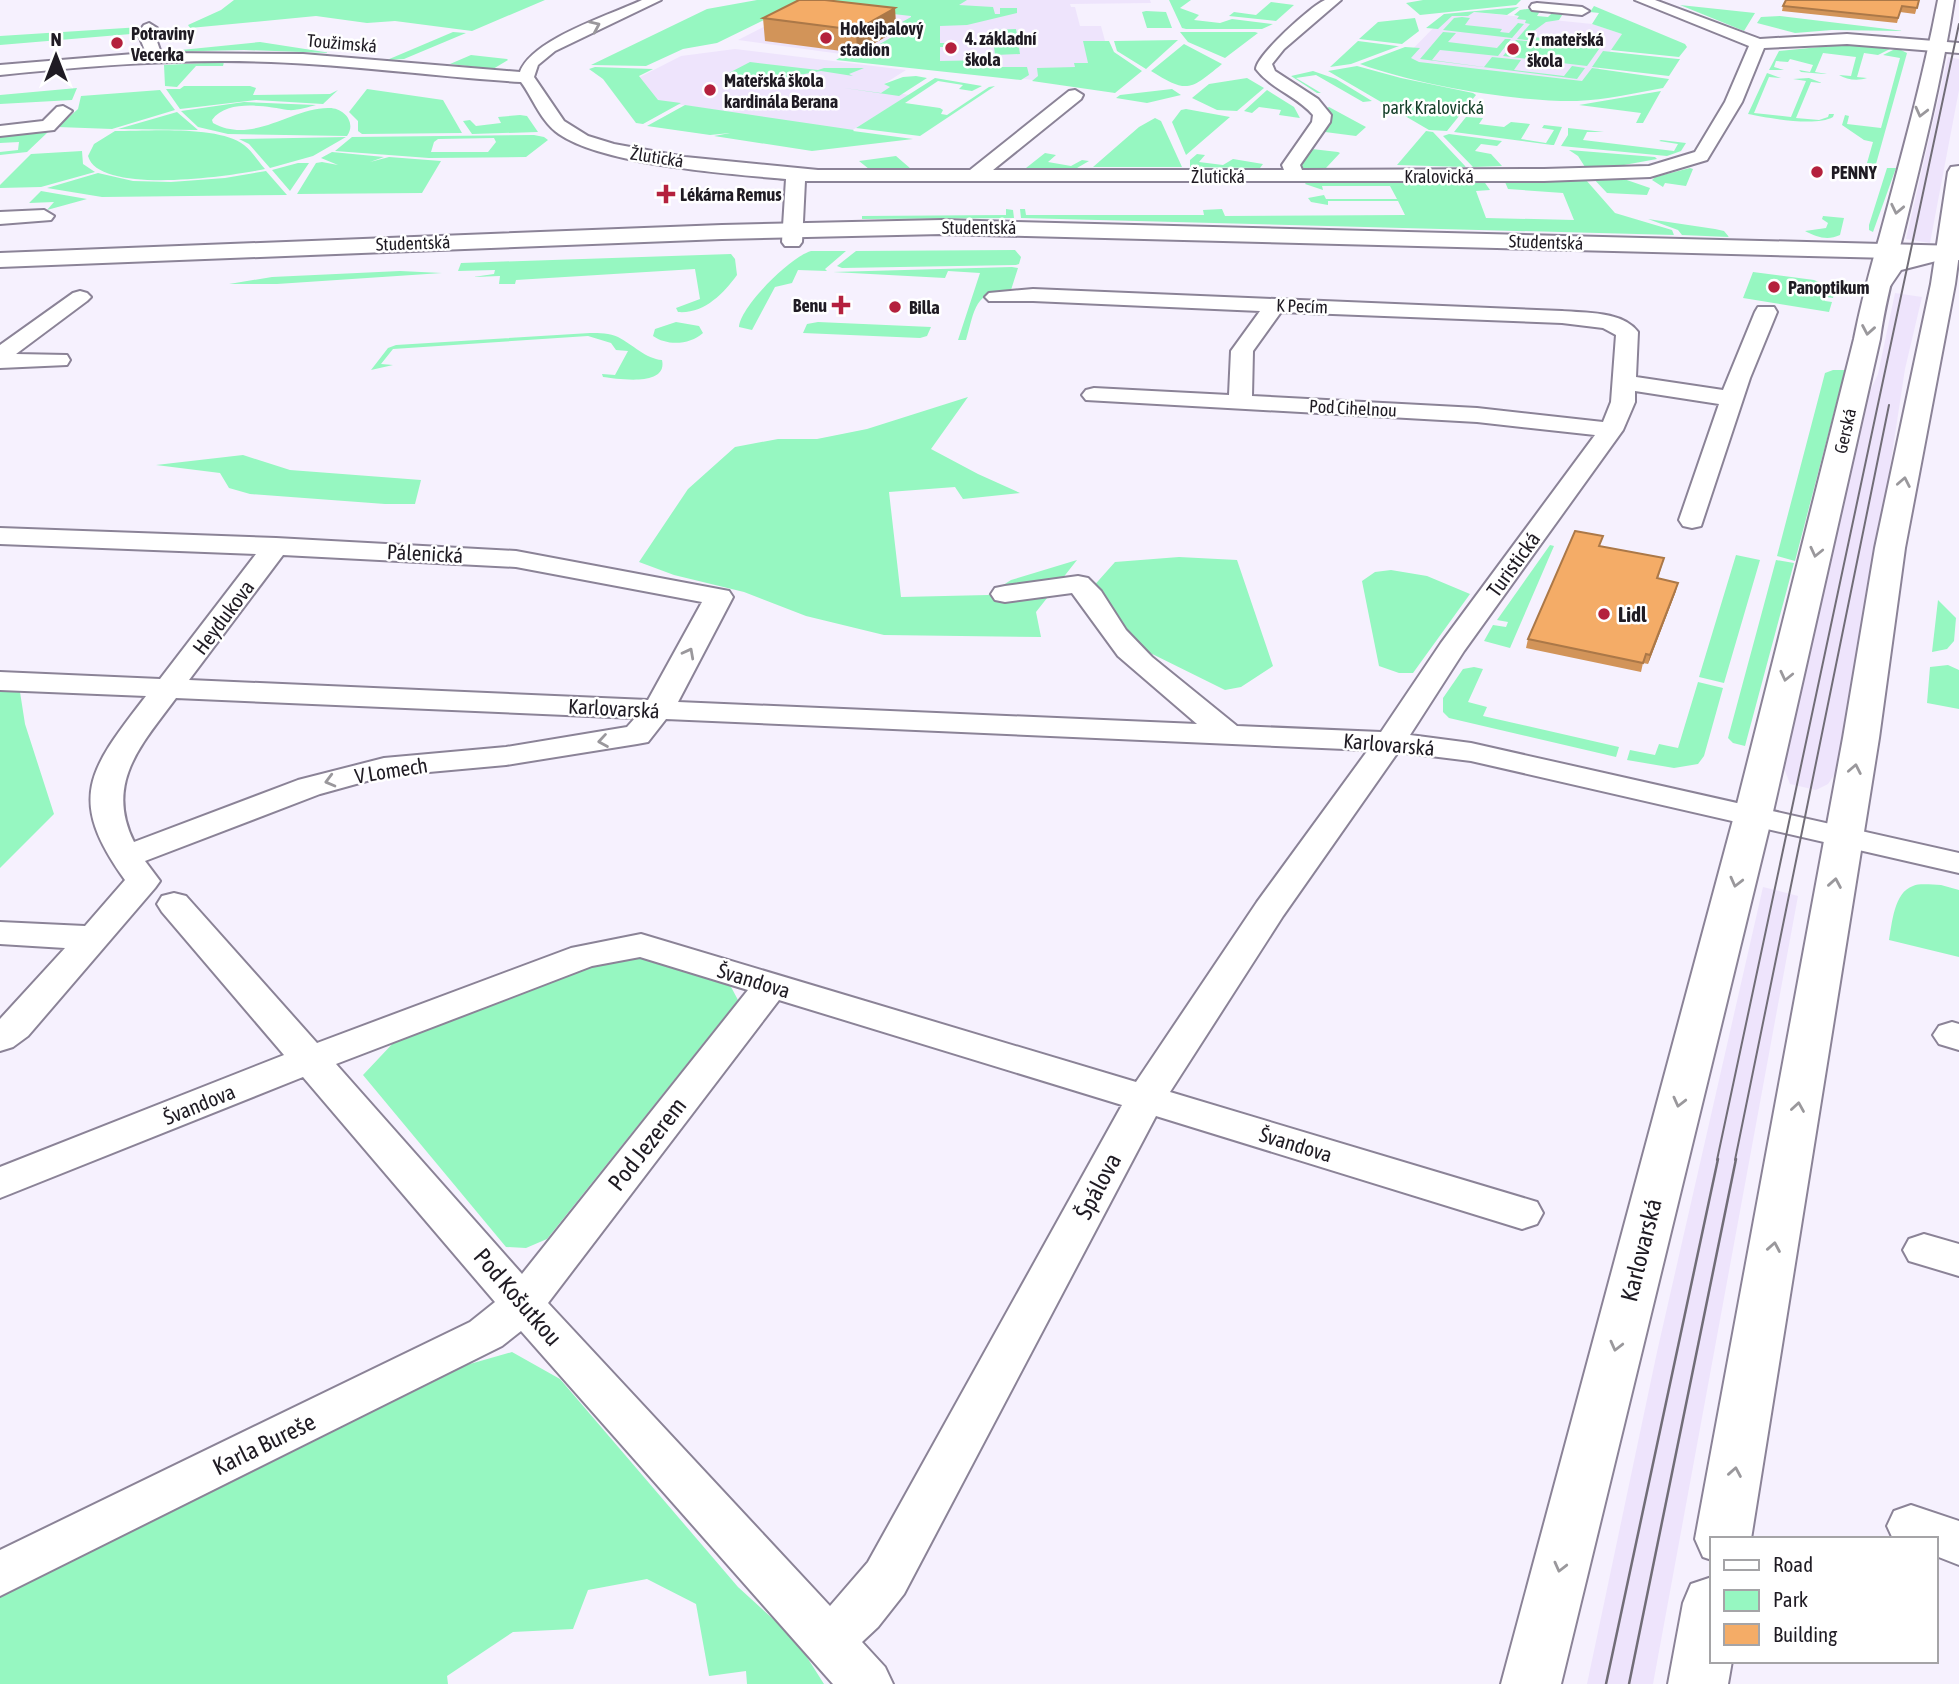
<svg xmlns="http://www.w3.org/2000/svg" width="1959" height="1684" font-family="'Asap Condensed',sans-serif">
  <rect width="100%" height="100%" fill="#f6f1fe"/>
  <path fill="#eee4fc" d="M817 0H1150L1151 3 1070 4 1071 7H1075L1080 26H1101L1111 63 1077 86 738 40Z
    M1474 12 1592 24 1622 34 1587 86 1399 63 1446 15Z
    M735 49 906 70 884 84 891 87 885 91 909 95 851 131 656 101 636 79 681 56Z
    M1948 57 1959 59V90L1930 243 1906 239Z
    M1895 293 1922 297 1905 369 1873 579 1839 768 1828 784 1816 790 1790 784 1784 768 1823 567 1857 419 1878 374Z
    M1763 887 1798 896 1653 1684H1587L1657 1352Z"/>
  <path fill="#96f7c1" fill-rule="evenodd" d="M234 0H545L472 31 395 21 367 23 316 16 190 28 188 25 221 10Z
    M757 0H805L717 43 683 49 646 66 591 65 707 9Z
    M832 0H967L959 5 993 7 995 14H1000V8H1017V13L967 25 940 26V43H945V47H940V61L991 60 993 67H1027L1029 75 1021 80 836 60 846 54 859 56 892 37 888 35 894 31 812 11ZM831 7 911 16V17L902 22 906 24H889Z
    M1169 0H1191L1180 8 1199 15 1194 20 1220 23 1232 19 1273 24 1262 29H1186L1182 28Z
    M1423 0H1521L1516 5 1420 15 1406 3Z
    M1271 2 1294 5 1276 21 1229 16 1234 12 1256 15Z
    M1680 5 1755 13 1744 31Z
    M1594 6 1685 44 1687 47 1679 57 1611 50 1622 34 1592 24 1599 13 1590 12Z
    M1519 7 1507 15 1474 12 1468 16H1452L1438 29 1426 28 1444 14Z
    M1533 8H1542L1537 16 1548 17 1554 11 1564 12 1559 20 1546 22 1527 36 1565 41 1563 44 1517 39 1530 24 1525 23 1526 20 1517 19 1519 16 1514 15 1520 10Z
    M1146 11 1166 12 1172 28H1147L1142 12Z
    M1780 16 1904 31 1832 30 1795 33 1757 23 1761 17Z
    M1462 17 1470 18 1465 25 1502 29 1500 32 1509 33 1518 23 1524 24 1512 38 1443 30 1454 18Z
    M1415 18 1419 31 1402 44 1359 39 1378 22Z
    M141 27 131 34 0 45V36Z
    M1016 29 1020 54 995 55 992 30Z
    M453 32 466 33 404 59 387 60Z
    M1180 32H1255L1258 33 1225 58 1188 42Z
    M1443 32 1456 33 1448 42 1497 48 1505 39H1511L1498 56 1440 50 1432 60 1484 67 1492 57 1521 60 1514 70 1564 76 1572 66 1585 68 1577 79 1420 59Z
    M1178 40 1146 69 1117 51 1114 41Z
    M1516 40 1574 46 1568 44 1570 41 1595 44 1598 41 1604 42 1587 66 1503 56Z
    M1083 41H1109L1114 52 1142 71 1115 93 1032 81 1038 76 1037 68 1075 67 1074 63H1088Z
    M1358 41 1397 46H1399L1351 64 1330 67Z
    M260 42 331 53 244 50 161 52Z
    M1184 44 1222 64C1190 90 1188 94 1151 71Z
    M1840 45 1892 48 1878 55 1864 53 1857 77 1867 78C1858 81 1847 80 1839 75L1851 76 1856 57 1823 53 1815 72 1827 74H1824L1801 72 1799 70 1810 72 1813 65 1790 59 1788 62 1776 61 1774 67 1784 70H1769L1779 51Z
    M1405 47 1420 48 1411 58 1419 62 1582 81 1592 68 1669 79 1663 88C1635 93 1606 100 1577 101 1516 102 1418 85 1360 64Z
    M1897 48 1907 53 1876 164 1867 163 1873 142 1864 140 1842 125 1845 115 1849 116 1847 124 1881 128 1900 58 1883 55Z
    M1603 51 1678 59H1680L1669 76 1592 67Z
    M471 55 507 59 508 60 493 69 450 64Z
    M224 62 223 66H196L177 87 165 86 164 65Z
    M750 62 818 70 824 68H864L849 74 853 76 821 71 799 75 779 82 725 75Z
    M1357 66 1401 78 1473 93 1476 95 1447 131 1429 130 1328 71Z
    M595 67 653 69 639 76 658 100 681 103 643 124 636 123 603 79 589 69Z
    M1313 71 1336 79 1372 101 1363 102 1316 75 1296 78 1321 93H1317L1291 76Z
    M1767 73 1781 78 1769 77 1754 113 1791 117 1806 81 1793 79 1809 78 1822 83 1811 82 1796 118 1819 120 1828 117 1829 114H1834L1833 117C1816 127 1768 118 1748 114Z
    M916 76 927 78 899 96 844 88 881 93 890 87 884 84 903 77Z
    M935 78 982 86 972 91 959 89 963 85 938 81 905 103 940 108 943 110 941 114 947 115 989 87 995 86 920 136 856 128Z
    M1247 78 1264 88 1237 111 1217 110 1192 98 1209 84Z
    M184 86H250L256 88 253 95 330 94 338 90 323 104 256 100 180 109 166 89H180Z
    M77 88 72 100 0 104V95Z
    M367 89 443 100 462 133 362 134 358 131V121L349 112Z
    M1172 89 1181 95 1147 103 1116 98 1120 95Z
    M160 90 175 110 112 129 58 127 78 109 81 96Z
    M1267 90 1294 107 1300 118 1279 115 1281 110 1259 107 1252 113 1244 111Z
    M1661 91 1643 123H1636L1641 113 1579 105Z
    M244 102 316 105C308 107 296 111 288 110 266 106 227 99 212 120L213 123C253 145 291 108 328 108 343 107 357 122 347 136L228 134 198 127 181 111Z
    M685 105 854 130 853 131 913 139 812 151 714 136 730 133 710 135 647 126Z
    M1329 107 1366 127 1356 136 1325 132 1331 120 1327 108Z
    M1186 109 1230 117 1186 155 1172 122 1181 110Z
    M177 112 198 130 118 129Z
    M520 115 527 116 538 132 472 134 463 121 470 120 476 126 501 123 498 117Z
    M1466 117 1483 118 1479 124 1504 127 1511 122 1530 124 1521 139 1546 143 1554 130 1542 128 1544 125 1562 127 1554 145H1552L1454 132Z
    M1155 118 1161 121 1182 167H1093L1139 127Z
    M1568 128 1604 132H1587L1583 140 1674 151 1678 144 1659 141 1661 140 1686 143 1681 151 1667 156 1561 146 1568 135Z
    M39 130 48 132 27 152 0 155V152L18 150 19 142 0 143V135Z
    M115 131C146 131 219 125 244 145 252 151 258 161 265 169 234 176 99 196 88 156L94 144Z
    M1426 131 1433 132 1466 167 1397 165Z
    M1449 134 1502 141 1497 146 1481 144 1475 151 1491 154 1502 166 1473 167 1443 136Z
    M534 135 544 137 548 140 526 157 429 158 335 151 352 137ZM494 138 496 142 488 152H431L434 142 438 139Z
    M346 137 313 156 270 168 249 144 239 139Z
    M1312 149 1338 152 1340 153 1326 168H1300L1301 161Z
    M1569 150 1655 157 1657 159 1624 165 1585 167 1578 156Z
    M82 151 83 164 95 172 41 187 0 188V185L31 154Z
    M332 152 384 157 370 162 389 157 441 161 422 193 297 194 316 163 322 162 338 165 321 158Z
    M1045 153 1056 155 1048 162 1071 166 1082 160 1089 161 1077 168H1026Z
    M1197 154 1205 155 1199 162 1223 165 1233 159 1263 164 1260 168 1190 167V160Z
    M896 156 911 169H869L859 161Z
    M298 163H309L290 191 272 170Z
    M1690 168 1693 169 1686 186 1665 183 1663 187 1652 180 1655 177Z
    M1887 168H1896L1873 232 1869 230V225Z
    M266 171 287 195 102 197 47 188 98 173 133 181 171 182 225 178Z
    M1591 176 1621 178 1650 188 1647 195 1607 193Z
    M1318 178 1320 183H1389L1388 178 1483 180 1490 190 1476 191 1486 218 1574 220 1563 193 1508 189 1505 182 1510 180H1586L1615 213 1672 230 1674 235 1021 218 1020 209H1025L1026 215H1204L1203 210 1222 209 1225 216 1405 215 1398 201H1328V205L1311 202 1308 198 1324 195 1326 199H1397L1390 186H1322L1323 190 1305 184 1308 180Z
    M41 191 87 199 47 210 54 202 29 203Z
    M1006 209 1013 210 1014 218 862 219V216L1006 215Z
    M1823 216 1844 218 1840 235C1827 241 1817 237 1805 231L1826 228 1828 223 1822 219Z
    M1648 219 1715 229 1724 231 1729 237 1682 235 1678 230Z
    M1015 250 1021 257 1019 264 1016 265 842 268 837 266 856 251Z
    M811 251H846L825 269 827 271 798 270 792 283 775 287 752 330 739 327C740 307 790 257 811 251Z
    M731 254 735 259 737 275C723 294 704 314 678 312L676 308 700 299 695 269 516 280 515 284H499L500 276 473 277 494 274 495 270 458 271 461 263Z
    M1012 267 1018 268 1011 290C974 290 975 310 966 340H958L980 273 948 271 945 278 833 272Z
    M400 271 442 273 277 284H229L272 277Z
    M1753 272 1814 280 1835 289H1829L1828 292 1834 294 1833 298 1826 297 1825 301 1832 302 1829 312 1743 298Z
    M676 322 699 326 703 333C690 345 667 346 653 336L655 329Z
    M818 322 931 327 927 336 920 338 803 333 807 324Z
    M590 333C599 333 610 333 618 337 632 344 646 359 662 360 668 387 619 379 603 377L602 374 615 375 628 351 616 350 611 343 588 336 393 349 381 364 393 365 371 370 388 348 396 345Z
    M1833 370H1845L1795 561 1777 556 1825 373Z
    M968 397 931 449 978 474 1020 493 963 499 955 487 889 492 901 597 988 595 1011 580 1077 560 1036 612 1041 637 884 635 806 616 744 592 674 575 639 562 688 489 735 447 778 439H817L867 429Z
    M243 455 290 470 421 480 415 504H385L250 494 229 488 220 473 156 465Z
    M1550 545 1554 546 1510 648 1484 641 1493 625 1506 627 1508 622 1497 620Z
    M1736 555 1760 560 1724 683 1699 677Z
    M1179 557 1237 560 1273 666 1241 687 1225 690 1132 644 1091 589 1115 562Z
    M1776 560 1794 563 1745 746 1733 743 1728 738Z
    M1391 570 1427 576 1470 594 1413 673H1399L1379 666 1362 581 1375 572Z
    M1938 600 1956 618 1954 641 1947 649 1932 652Z
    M1948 665 1959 670V709L1927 703 1930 667Z
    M1474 667 1483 669 1468 702 1487 707 1483 716 1619 747 1616 757 1449 718 1443 712V698L1463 669Z
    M1698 682 1723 688 1704 756 1698 764 1674 768 1627 760 1630 750 1655 755 1659 744 1678 748Z
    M0 691 20 692 25 724 54 814 0 868Z
    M1941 885 1959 890V957L1889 940C1892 924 1894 892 1913 886 1920 883 1932 885 1941 885Z
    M641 957 730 985 738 1000 547 1239 526 1248 506 1247 363 1075 396 1040 594 964Z
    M512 1352 560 1379 738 1587 796 1640 824 1684H747L746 1671 709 1676 696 1604 647 1579 588 1590 573 1629 513 1632 447 1676 448 1684H0V1592L428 1376Z"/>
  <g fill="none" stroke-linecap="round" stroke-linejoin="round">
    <g stroke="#8b8397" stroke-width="4">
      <path id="street" d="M642 0H661L555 51 538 65 534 77 564 121 588 136 614 144 685 157 818 170H970L1069 91 1075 90 1083 95 1081 99 993 170H1284L1282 165 1312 122 1313 115C1297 96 1271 89 1256 69 1256 56 1312 5 1325 0 1329 0 1337 0 1341 0L1284 49 1272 64 1275 71 1318 99 1331 115 1330 122 1300 165 1302 170 1544 169 1649 166 1695 152 1725 102 1749 46 1635 0H1655L1760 39 1847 34 1959 43V53L1847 44 1764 48 1742 102 1707 160 1650 177 1544 181H805L802 242 799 246H785L782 242 786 179C730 174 604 165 559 134 541 122 533 98 521 82 438 77 355 65 271 62 181 58 90 66 0 75V65L146 53 138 33 144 25 149 23 157 28 154 33 161 53 303 54 520 72C532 39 610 15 642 0Z
        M1537 3 1582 7 1589 11 1582 15 1532 10 1530 7 1532 4Z
        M63 106 72 111 54 130 0 136V126L43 121 57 107Z
        M44 210 54 216 51 220 0 224V212Z
        M1033 289 1562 311C1585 313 1623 311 1638 332L1636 377 1723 390 1755 312 1758 307H1774L1777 312 1750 378 1701 526 1692 528 1683 526 1679 520 1719 404 1635 391V402L1623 430 1464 651 1410 735 1471 743 1959 853V873L1471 761 1398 752 1283 916 1170 1092 1537 1202 1543 1213 1537 1224 1522 1229 1156 1116 904 1594 878 1627 862 1642 885 1667 893 1684H833L521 1331 502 1346 0 1596V1550L470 1322 495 1302 303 1077 0 1198V1167L284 1055 162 912 157 904 162 896 174 893 186 896 317 1043 571 948 641 934 1136 1082 1257 902 1368 750 666 719 648 742 637 744 506 765 385 776 320 794 145 861 160 881 155 888 28 1036 13 1047 0 1051V1019L65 948 0 944V922L85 926 125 880C66 798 89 770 146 696L0 690V672L160 679 256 554 0 544V528L276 538 516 551 729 591 733 597 678 702 1197 724 1118 656 1072 593 1005 602 995 600 991 594 995 588 1005 586 1078 576 1088 578 1101 591 1126 630 1152 657 1237 726 1381 732 1441 643 1595 435 1477 422 1086 400 1082 395 1086 390 1094 388 1229 395 1231 351 1260 311 1033 301H989L985 297 989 293ZM1281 312 1562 323 1603 328 1616 335 1611 402 1603 422 1477 408 1252 396 1253 351ZM283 555 516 567 702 602 648 700 189 680ZM176 698 635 718 627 727 506 747 384 758 298 780 134 842C104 782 143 743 176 698ZM640 957 748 990 522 1274 336 1064 592 966ZM779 1000 1122 1105 868 1562 830 1606 548 1303Z
        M80 291 87 293 91 297 87 301 16 354 67 355 70 360 67 365 0 368V345L73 293Z
        M1952 1022 1959 1024V1050L1939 1044 1933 1035 1939 1026Z
        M1924 1234 1959 1244V1276L1909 1261 1903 1250 1909 1239Z
        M1911 1505 1959 1521V1565L1936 1556V1539H1893L1887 1526 1894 1511Z"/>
    </g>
    <g stroke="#8b8397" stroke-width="4">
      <path id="secondary" d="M1938 0H1954C1942 79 1922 157 1903 235 1894 270 1885 303 1880 339L1772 816 1561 1684H1501L1734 816 1854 339C1861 303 1870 270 1880 235 1901 157 1923 79 1938 0Z
        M1959 166V254L1955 284 1905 548 1879 738 1751 1539H1712V1560L1703 1557 1695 1539 1843 738 1875 548 1931 284 1948 172 1951 167Z
        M1712 1577V1661H1732L1728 1684H1668L1683 1603 1691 1584Z"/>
    </g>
    <g stroke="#8b8397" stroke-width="4">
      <path id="primary" d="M942 220 1959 246V260H1940L1901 270 1884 295 1875 297 1866 295 1863 290 1885 260 1891 258 942 234 722 239 0 267V253L722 225Z"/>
    </g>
    <use href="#street" fill="#fff" fill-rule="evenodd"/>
    <use href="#secondary" fill="#fff" fill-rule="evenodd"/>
    <use href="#primary" fill="#fff" fill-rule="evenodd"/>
    <path stroke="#716d77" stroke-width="2" d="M1717 1160 1959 24
      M1735 1160 1889 405"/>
    <path stroke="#716d77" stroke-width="2.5" d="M1606 1684 1718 1159
      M1629 1684 1736 1159"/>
  </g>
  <path fill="#d29459" d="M1919 0 1915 14 1900 12 1897 23 1782 11 1783 6Z
    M895 8 896 31 857 53 765 41 763 18Z
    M1601 546 1664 558 1658 579 1676 591 1648 664 1643 663 1641 672 1526 648 1528 639Z"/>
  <path fill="#ab7848" d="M895 8 896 31 857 53 856 30Z
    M1678 583 1676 591 1648 664 1650 655Z"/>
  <path fill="#f4ac67" stroke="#ab7848" stroke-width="2" d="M799 0H825L895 8 856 30 763 18Z
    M1786 0H1919L1917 8 1902 6 1898 18 1783 6Z
    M1575 531 1603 536 1599 546 1664 558 1657 578 1678 583 1650 655 1646 654 1643 663 1528 639Z"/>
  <defs><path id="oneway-chevron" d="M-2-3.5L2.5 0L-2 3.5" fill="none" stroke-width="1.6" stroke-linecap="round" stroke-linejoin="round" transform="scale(1.75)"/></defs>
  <g stroke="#9a989c">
    <use href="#oneway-chevron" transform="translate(595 26) rotate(-24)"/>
    <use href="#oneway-chevron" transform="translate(1921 112) rotate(104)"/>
    <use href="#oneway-chevron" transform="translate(1897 209) rotate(102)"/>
    <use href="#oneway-chevron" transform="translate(1868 330) rotate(100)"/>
    <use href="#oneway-chevron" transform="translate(1904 482) rotate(-79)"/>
    <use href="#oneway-chevron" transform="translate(1816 552) rotate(103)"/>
    <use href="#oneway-chevron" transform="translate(689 653) rotate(-62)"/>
    <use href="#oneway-chevron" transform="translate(1786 676) rotate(103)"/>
    <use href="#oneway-chevron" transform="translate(603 741) rotate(171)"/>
    <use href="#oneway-chevron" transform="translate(1855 769) rotate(-79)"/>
    <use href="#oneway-chevron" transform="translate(330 781) rotate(165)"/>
    <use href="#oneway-chevron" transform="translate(1736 882) rotate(104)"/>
    <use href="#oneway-chevron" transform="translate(1835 883) rotate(-80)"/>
    <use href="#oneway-chevron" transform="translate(1679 1102) rotate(104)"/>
    <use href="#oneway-chevron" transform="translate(1798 1107) rotate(-81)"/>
    <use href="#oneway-chevron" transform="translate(1774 1247) rotate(-80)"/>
    <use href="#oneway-chevron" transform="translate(1616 1346) rotate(104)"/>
    <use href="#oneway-chevron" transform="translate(1735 1472) rotate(-80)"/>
    <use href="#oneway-chevron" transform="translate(1560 1567) rotate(104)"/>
  </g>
  <g fill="#b4213d" stroke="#fff" stroke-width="2.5">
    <circle cx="826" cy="38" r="7"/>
    <circle cx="117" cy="43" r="7"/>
    <circle cx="951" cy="48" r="7"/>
    <circle cx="1513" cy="49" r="7"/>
    <circle cx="710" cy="90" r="7"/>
    <circle cx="1817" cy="172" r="7"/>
    <path d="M662.5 183.5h7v7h7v7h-7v7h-7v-7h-7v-7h7z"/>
    <circle cx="1774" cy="287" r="7"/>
    <path d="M837.5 294.5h7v7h7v7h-7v7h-7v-7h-7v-7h7z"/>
    <circle cx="895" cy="307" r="7"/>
    <circle cx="1604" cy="614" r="7"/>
  </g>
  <g text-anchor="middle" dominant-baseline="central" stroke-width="5" stroke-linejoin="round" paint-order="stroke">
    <g font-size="18" font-weight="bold" fill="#1f1b23" stroke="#fff" text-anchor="start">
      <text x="840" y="28">Hokejbalový<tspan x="840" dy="21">stadion</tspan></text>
      <text x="131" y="33">Potraviny<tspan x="131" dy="21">Vecerka</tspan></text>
      <text x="965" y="38">4. základní<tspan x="965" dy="21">škola</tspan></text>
      <text x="1527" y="39">7. mateřská<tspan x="1527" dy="21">škola</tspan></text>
      <text x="724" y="80">Mateřská škola<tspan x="724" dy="21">kardinála Berana</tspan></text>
      <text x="1831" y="172">PENNY</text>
      <text x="680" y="194">Lékárna Remus</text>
      <text x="1788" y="287">Panoptikum</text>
      <text x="827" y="305" text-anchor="end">Benu</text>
      <text x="909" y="307">Billa</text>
    </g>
    <g font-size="18" fill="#1f1b23" stroke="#fff">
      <text transform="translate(342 43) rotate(5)">Toužimská</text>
      <text transform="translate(657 157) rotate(9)">Žlutická</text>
      <text x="1218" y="176">Žlutická</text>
      <text x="1439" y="176">Kralovická</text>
      <text x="979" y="227">Studentská</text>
      <text transform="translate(1546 242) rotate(2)">Studentská</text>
      <text transform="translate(413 243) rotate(-2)">Studentská</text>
      <text transform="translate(1302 306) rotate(2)">K Pecím</text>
      <text transform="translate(1353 408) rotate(3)">Pod Cihelnou</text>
      <text transform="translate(1845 431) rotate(-77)">Gerská</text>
    </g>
    <g font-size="18" fill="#133d28" stroke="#fff">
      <text x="1433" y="107">park Kralovická</text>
    </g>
    <g font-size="21" fill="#1f1b23" stroke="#fff">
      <text transform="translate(425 553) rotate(3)">Pálenická</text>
      <text transform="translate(1513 564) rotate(-54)">Turistická</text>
      <text transform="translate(223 617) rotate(-53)">Heydukova</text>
      <text transform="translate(614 708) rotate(3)">Karlovarská</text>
      <text transform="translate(1389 744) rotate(5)">Karlovarská</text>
      <text transform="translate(391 770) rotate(-9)">V Lomech</text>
      <text transform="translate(754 980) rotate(17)">Švandova</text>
      <text transform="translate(199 1104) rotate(-22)">Švandova</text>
      <text transform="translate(1296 1144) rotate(17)">Švandova</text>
    </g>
    <g font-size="21" font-weight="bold" fill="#1f1b23" stroke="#fff" text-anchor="start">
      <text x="1618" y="614">Lidl</text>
    </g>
    <g font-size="24" fill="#1f1b23" stroke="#fff">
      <text transform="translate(647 1144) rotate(-52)">Pod Jezerem</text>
      <text transform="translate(1098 1186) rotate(-62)">Špálova</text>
      <text transform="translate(1641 1250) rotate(-76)">Karlovarská</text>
      <text transform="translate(518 1297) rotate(49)">Pod Košutkou</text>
      <text transform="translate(264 1444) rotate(-26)">Karla Bureše</text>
    </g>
  </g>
  <rect x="1710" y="1537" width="228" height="126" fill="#ffffff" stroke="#a5a4a7" stroke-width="2"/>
  <rect x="1724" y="1560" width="35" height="10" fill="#ffffff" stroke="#a5a4a7" stroke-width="2"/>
  <text x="1773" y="1572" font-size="21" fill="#1f1b23">Road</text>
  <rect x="1724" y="1590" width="35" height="21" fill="#96f7c1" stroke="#a5a4a7" stroke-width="2"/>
  <text x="1773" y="1607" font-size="21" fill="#1f1b23">Park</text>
  <rect x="1724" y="1624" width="35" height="21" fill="#f4ac67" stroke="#a5a4a7" stroke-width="2"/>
  <text x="1773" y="1642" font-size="21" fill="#1f1b23">Building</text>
  <g transform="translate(56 56)" stroke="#ffffff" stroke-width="5" paint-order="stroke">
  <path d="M0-5L12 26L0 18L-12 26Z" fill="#1f1b23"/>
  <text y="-10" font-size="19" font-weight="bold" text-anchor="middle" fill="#1f1b23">N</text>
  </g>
</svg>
